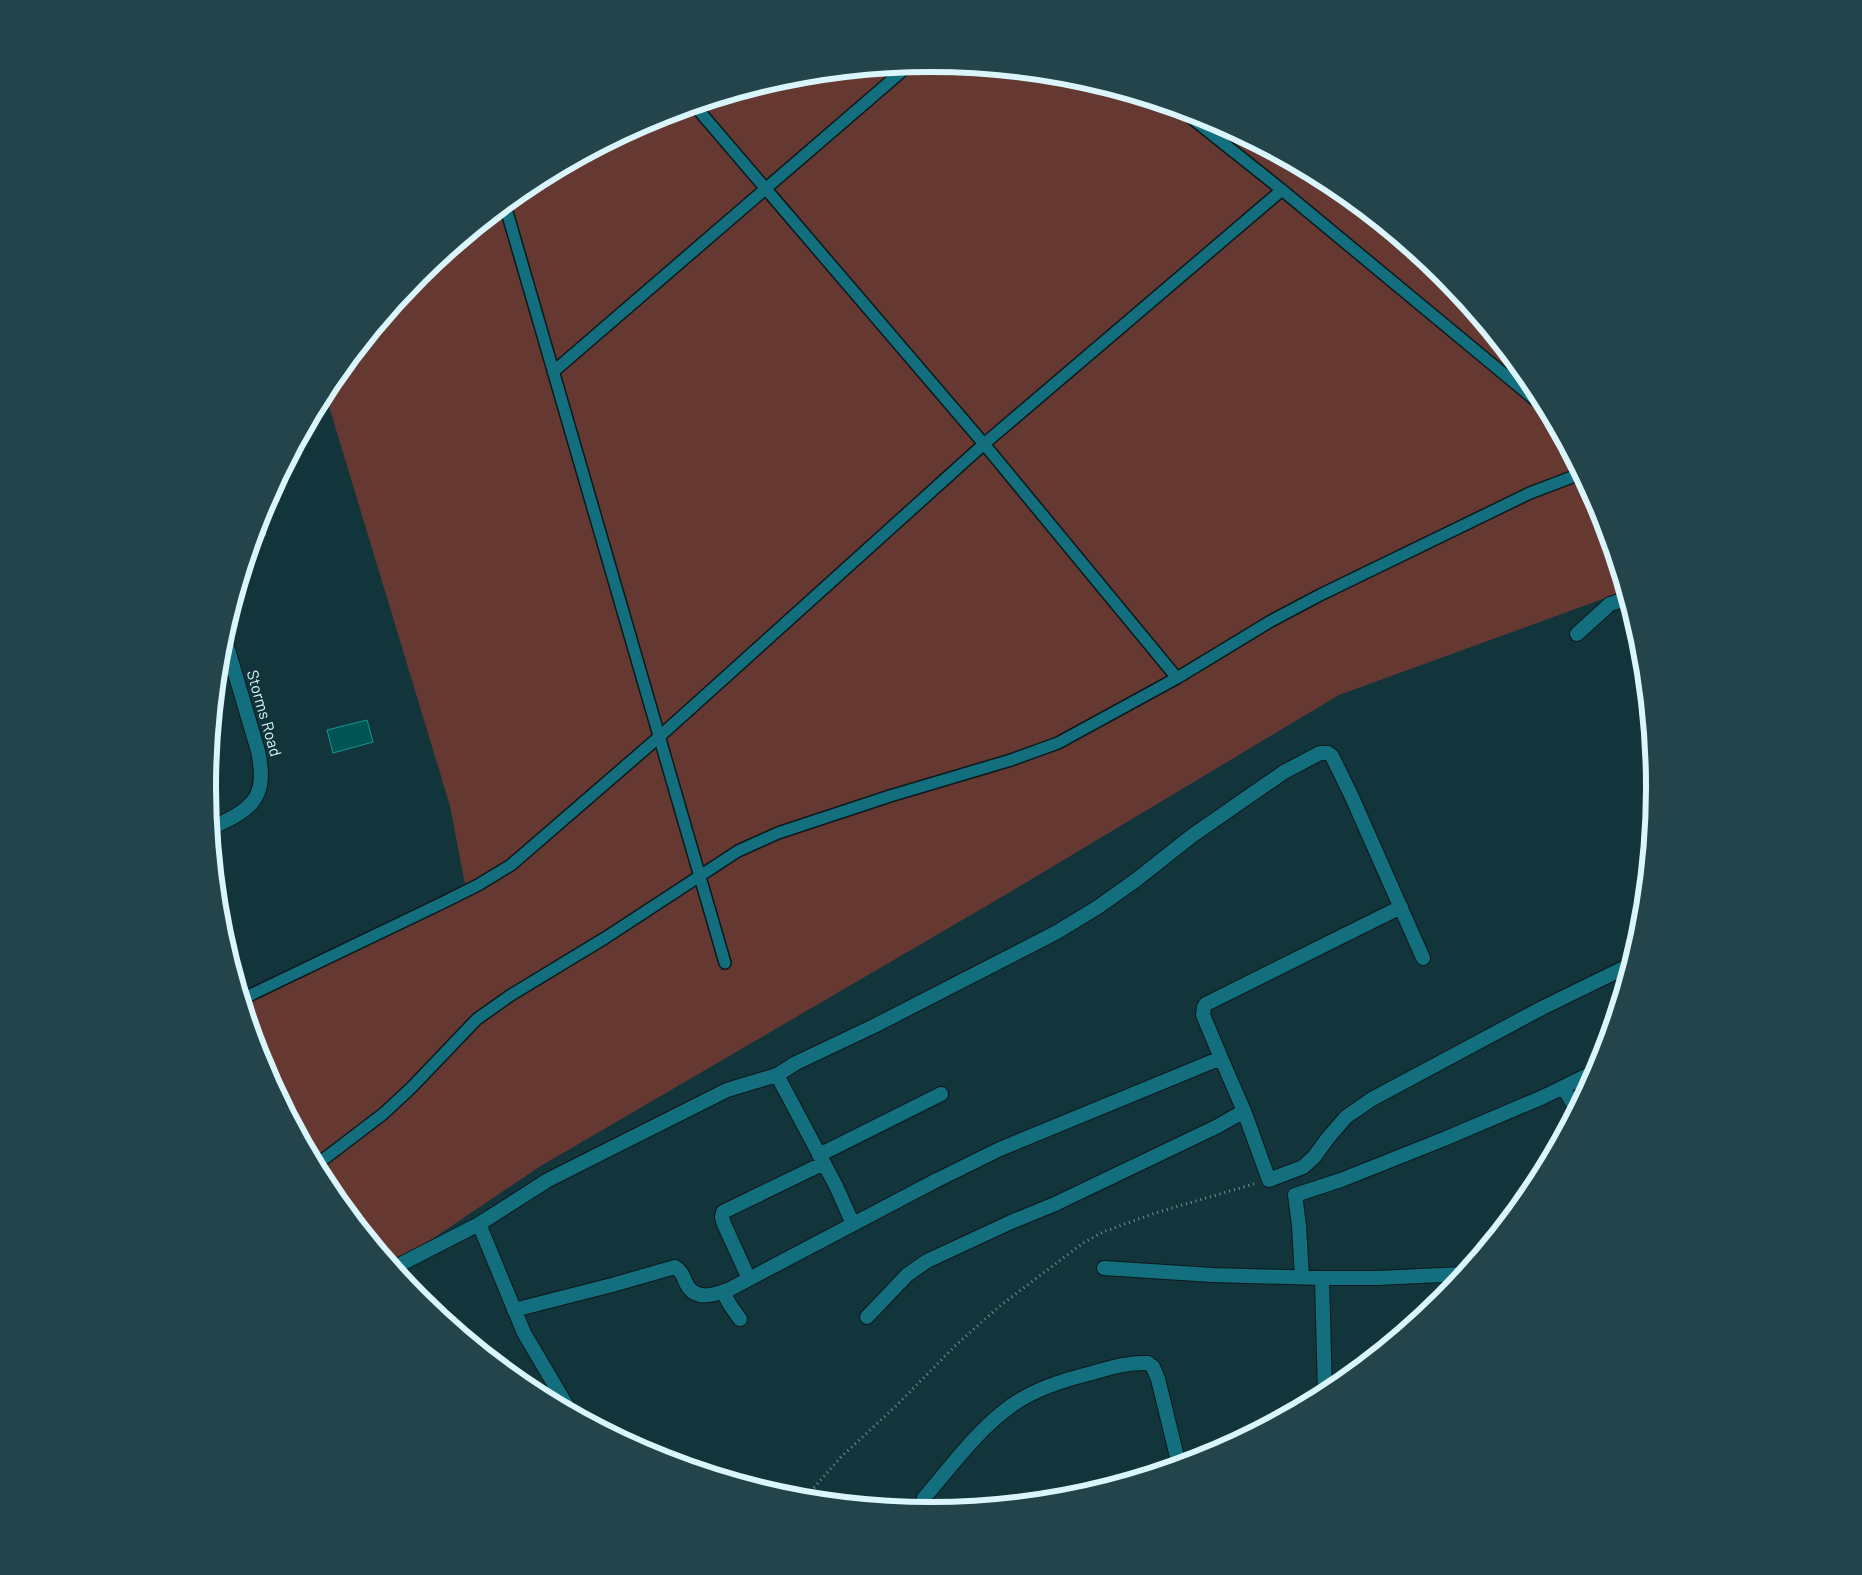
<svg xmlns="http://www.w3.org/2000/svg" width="1862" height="1575" font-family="Barlow,sans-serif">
  <rect width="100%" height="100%" fill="#12343b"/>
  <path fill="#653931" d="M931 64 1072 78 1208 119 1333 186 1443 276 1533 386 1600 511 1626 596H1611L1339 695 1000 898 539 1167 392 1266 329 1189 262 1064 243 999 427 907 465 884 450 806 325 393 329 385 419 276 529 186 654 119 790 78Z"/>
  <path fill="#005452" stroke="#149894" d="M261 516 266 535 254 538Z
    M367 720 373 742 333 753 327 730Z"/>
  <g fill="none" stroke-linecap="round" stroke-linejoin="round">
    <g stroke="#0b191c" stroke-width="14">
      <path id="service" d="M695 106 984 444 1177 678
        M1184 112 1282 190 1545 408
        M505 205 725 963
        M553 372 908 66
        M242 999 442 903 478 885 511 865 659 737 984 444 1282 190
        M316 1165 383 1114 412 1087 477 1019 511 995 605 938 738 851 778 833 890 796 1011 760 1058 743 1177 678 1271 621 1320 595 1530 493 1580 474"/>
    </g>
    <g stroke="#0b191c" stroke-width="16">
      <path id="minor" d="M1577 634 1610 604 1626 599
        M211 828C252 809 268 799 258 751L224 636
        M1221 1058 1244 1111 1269 1180 1303 1167 1314 1157 1328 1138 1346 1117 1372 1099 1542 1008 1630 965
        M777 1075 836 1186 853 1224
        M1563 1087 1576 1109
        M819 1155 941 1094
        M479 1224 524 1333 570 1411
        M1104 1268 1212 1275 1322 1278H1377L1463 1274
        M396 1271 403 1263 479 1224 548 1180 727 1090 777 1075 796 1063 874 1026 1057 932 1098 907 1136 880 1193 835 1284 772 1320 753H1328L1332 756 1351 795 1423 958
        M1302 1277 1299 1225 1295 1195 1341 1180 1444 1139 1543 1097 1596 1071
        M1322 1278 1325 1394
        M749 1279 724 1224 722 1217 723 1212 824 1163
        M723 1292 730 1305 740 1319
        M514 1310 612 1285 675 1267C681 1270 683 1276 686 1283 695 1302 714 1295 730 1289L935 1181 1000 1149 1221 1058 1203 1015 1204 1007 1206 1004 1401 907
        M867 1317 907 1275 927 1261 1011 1222 1055 1204 1218 1126 1244 1111
        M924 1498C951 1467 977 1430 1011 1406 1034 1389 1064 1380 1092 1373 1110 1368 1129 1362 1148 1363L1153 1367 1158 1379 1179 1465"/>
    </g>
    <path stroke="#74939a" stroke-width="3" stroke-dasharray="1 4" stroke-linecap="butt" d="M804 1499 841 1457 896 1406 957 1344 1001 1305 1083 1243 1103 1232 1155 1213 1254 1184"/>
    <use href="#service" stroke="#136e7d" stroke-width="11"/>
    <use href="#minor" stroke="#136e7d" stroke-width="14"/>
  </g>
  <g text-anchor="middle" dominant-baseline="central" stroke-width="4" stroke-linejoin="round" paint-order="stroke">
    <g font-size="16" fill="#daf6fc" stroke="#12343b">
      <text transform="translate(265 713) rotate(74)">Storms Road</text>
    </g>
  </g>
  <path d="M0 0H1862V1575H0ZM216 787a715 715 0 1 1 1430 0a715 715 0 1 1-1430 0Z" fill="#22444a" fill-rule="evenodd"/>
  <path fill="none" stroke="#daf6fc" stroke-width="6" d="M216 787a715 715 0 1 1 1430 0a715 715 0 1 1-1430 0Z"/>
</svg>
